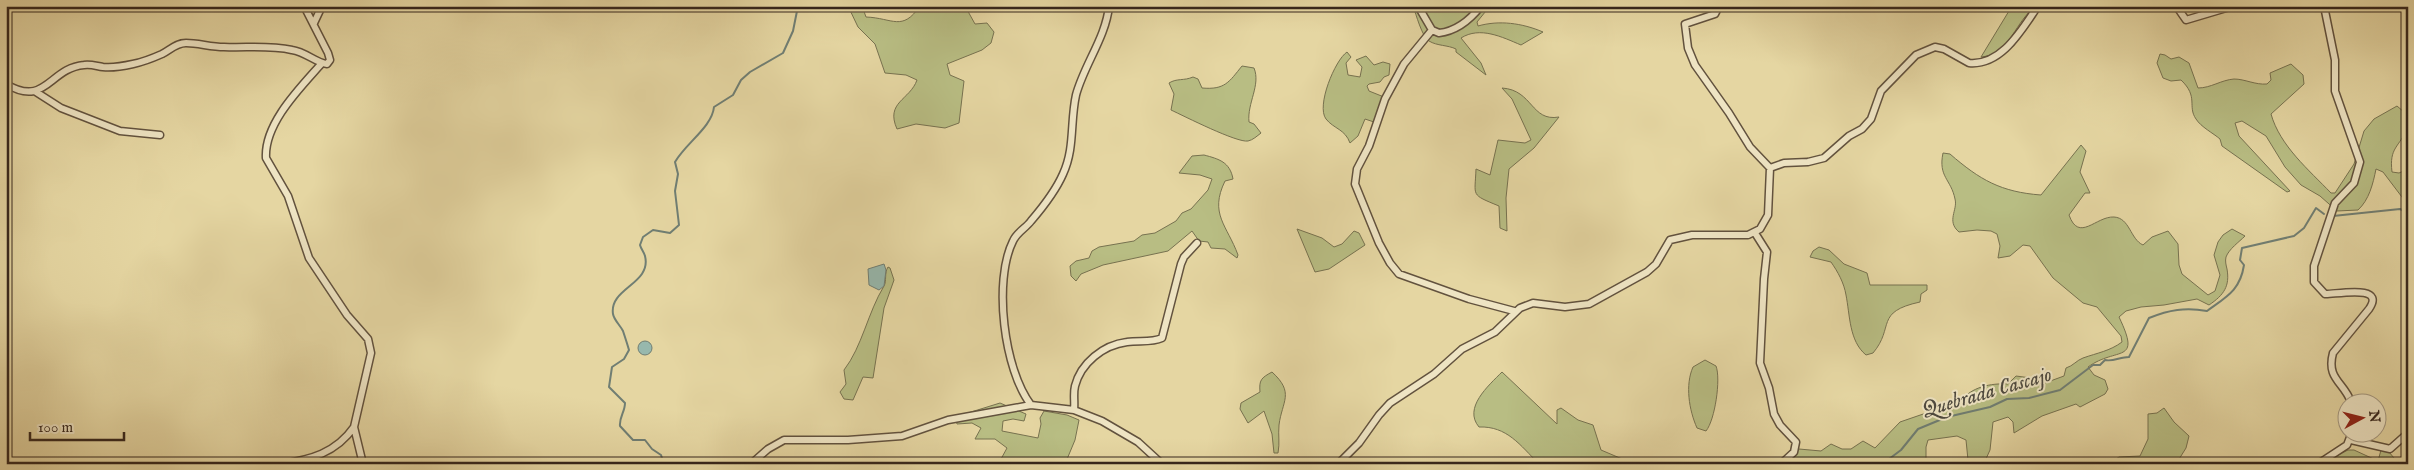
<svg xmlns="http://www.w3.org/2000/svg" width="2414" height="470" font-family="'IM FELL English',serif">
  <rect width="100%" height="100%" fill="#e5d6a2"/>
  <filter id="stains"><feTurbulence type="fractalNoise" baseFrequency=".004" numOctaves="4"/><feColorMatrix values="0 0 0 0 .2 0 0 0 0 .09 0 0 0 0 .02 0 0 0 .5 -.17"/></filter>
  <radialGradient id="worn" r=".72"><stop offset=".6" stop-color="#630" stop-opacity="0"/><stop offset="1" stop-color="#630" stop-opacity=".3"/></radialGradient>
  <path fill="#b8bd83" stroke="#777250" d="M848 6H862L866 17C893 18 902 32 920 6H965L975 24 987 23 994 32 991 43 982 50 947 64 950 75 964 81 959 123 945 128 916 124 897 129C885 102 910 100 917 80L906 75 885 73 875 44 858 27Z
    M1413 6H1490L1477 22 1478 26C1499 20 1522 23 1543 32L1521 45C1502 37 1480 26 1461 38L1481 63 1486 75 1456 52V49C1448 45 1437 46 1429 41 1422 37 1416 14 1413 6Z
    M2012 6H2037C2015 19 2011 55 1981 57Z
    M1347 52 1351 57 1346 63 1348 75 1360 77 1362 67 1356 60 1366 56 1374 65 1383 62 1390 64 1389 75 1384 77 1380 82 1369 84 1367 86 1369 91 1384 97 1374 122 1365 119 1358 136 1350 143C1345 129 1334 129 1326 119 1316 106 1335 60 1347 52Z
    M2160 54 2165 55 2171 59 2179 57 2189 63 2198 88C2211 88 2221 80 2234 79 2245 79 2255 85 2267 84L2271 80 2270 73 2291 64 2303 75 2304 84 2271 114C2280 146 2309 170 2331 193H2335L2354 164 2364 131 2374 119 2397 106 2404 112 2408 127C2399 148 2389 147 2392 172L2399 173 2408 169V205L2383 172 2376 169C2373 184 2369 200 2358 210L2337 211 2320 196 2301 185 2285 167 2266 136 2242 121 2235 123 2239 136 2290 191 2287 192 2222 146 2220 139C2213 133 2201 127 2196 119 2187 106 2199 97 2181 80L2171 81 2163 78 2157 63Z
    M1242 66 1254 68C1261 85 1247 103 1249 122L1254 124 1261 133C1257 136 1253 140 1248 141 1237 143 1184 116 1171 110L1174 94 1169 83C1177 78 1184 81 1193 77L1198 79 1202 88C1225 90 1229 82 1242 66Z
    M1502 88C1533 90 1531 122 1559 117L1534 148 1509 169 1506 198 1507 231 1500 228 1499 206C1470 194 1475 197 1476 169L1490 175 1498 140 1525 143 1531 140 1512 99Z
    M2081 145 2086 151 2080 172 2090 193H2085L2069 215C2079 243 2096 216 2114 217 2130 218 2130 239 2143 245L2152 237 2168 231 2178 244 2179 265 2182 274 2208 295 2215 291 2220 275 2214 255 2218 242 2223 235 2232 229 2245 236C2239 242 2229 249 2226 257 2225 261 2226 265 2227 269 2230 286 2224 295 2209 305L2197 299 2164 305 2141 307 2126 311 2119 317C2142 365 2117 346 2088 367L2094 375 2105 380 2108 389 2105 394 2080 407 2076 404 2042 416 2014 433 2013 422 2008 417 1993 422 1990 450 1985 461 1968 460 1966 440 1957 436 1928 440 1926 447V464H1785L1799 449 1821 451 1831 444 1842 449H1851L1863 441 1875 448 1900 422 1961 401C1971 387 1991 383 2008 384L2016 376 2031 378 2035 383 2042 384 2064 376 2066 368C2073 366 2077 360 2083 358 2097 353 2110 351 2122 342L2121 336 2097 307 2083 303 2053 278 2030 246 2023 245 2010 256 1998 258 2000 246 1997 234 1991 231 1977 230 1959 232C1946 221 1958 210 1955 199 1951 179 1938 177 1943 153L1950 154C1980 180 2001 192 2041 195Z
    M1204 155C1219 159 1230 162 1233 179L1225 181C1209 214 1227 225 1238 255L1237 258 1225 249 1211 248 1208 242 1199 241 1192 231 1168 251 1103 265 1081 274 1076 281 1071 276 1070 266 1076 261 1089 258 1092 251 1099 247 1134 241 1142 235 1155 233 1176 221 1182 213 1191 209 1208 190 1212 179 1200 175 1179 173 1192 156Z
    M1297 229 1322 238 1334 247 1342 244 1354 231 1359 233 1365 245 1329 269 1315 272Z
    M1819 247 1829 250 1844 264 1867 273 1870 285H1927V290L1921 294 1920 302C1874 312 1895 327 1873 353L1866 355C1849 341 1850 315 1846 295 1844 283 1838 272 1831 262L1810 257 1813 251Z
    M888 267 890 268 894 280 884 308 873 378 863 377 853 400 844 399 840 392 846 384 844 370C862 347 868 312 884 286 887 281 884 273 888 267Z
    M1705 360 1716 366C1721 379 1715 420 1706 431L1697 428C1689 410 1685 385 1693 367Z
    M1272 372C1295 393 1282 401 1279 425 1278 435 1280 443 1278 453H1274L1272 434 1264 411 1248 423 1240 409 1241 403 1260 392C1259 380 1261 378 1272 372Z
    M1502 372 1557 424V410L1561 408 1578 420 1593 425 1601 450 1634 464H1572L1560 459 1539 464C1520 445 1507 426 1479 427 1463 408 1488 386 1502 372Z
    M1000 403 1026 414 1024 421 1013 419 1003 421 1002 431 1038 438 1041 424 1040 418 1044 411 1067 415 1079 420 1075 440 1065 464H991L1001 459 1007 448 995 439H975L981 428 972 423 957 424 955 417Z
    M2164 408 2174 422 2189 436 2186 448 2176 464H2109L2119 457 2140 456 2148 439V414L2157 413Z
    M2348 450H2354L2378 461 2381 450 2389 452 2399 464H2353L2344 460 2339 463 2334 457Z"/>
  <path fill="#97b8ad" stroke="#707e73" d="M884 264 886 270 884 286 879 290 869 285 868 269Z
    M638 348a7 7 0 1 1 14 0a7 7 0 1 1-14 0Z"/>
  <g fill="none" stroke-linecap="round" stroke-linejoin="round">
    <path stroke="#707e73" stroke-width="2" d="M2333 216 2400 209 2408 213
      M656 464 662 458 661 455 652 449 645 440H633L620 426C619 417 625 412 625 403L609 387 612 367 624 359 629 350C627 343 625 337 623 331 620 325 614 320 613 314 609 288 652 284 645 256 644 252 641 249 640 245L643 237 653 230 670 233 679 225 675 191 678 174 675 162C686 143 712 127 714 107L733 95 741 80 750 72 783 53 793 31 798 6
      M1877 464 1885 462 1901 450 1918 429 1947 417 1990 407 2007 399 2029 398 2060 390 2093 365H2100L2105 360C2113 362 2120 357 2129 357L2149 318C2169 310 2185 307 2207 311 2226 297 2240 291 2244 265L2240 260 2242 248 2294 236 2304 228 2316 208 2324 214"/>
    <g stroke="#62523e" stroke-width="9">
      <path id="street" d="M1109 6C1106 37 1084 65 1076 95 1070 122 1075 148 1063 174 1056 190 1043 207 1031 221 1026 228 1017 232 1013 241 993 281 1004 370 1031 405L1074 410 1102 421 1138 442 1162 464
        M1418 6 1432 30 1439 33C1457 31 1470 20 1481 6
        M1719 6 1715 14 1685 24 1688 48 1695 65 1729 113 1750 147 1770 168
        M2170 6 2177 7 2186 20 2233 6
        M2324 6 2335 60V91L2360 162 2354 183 2335 203 2314 266V282L2325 294C2333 295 2387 283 2369 309L2333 353C2326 379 2344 382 2351 402
        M314 23 322 6
        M1432 30 1404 64 1385 99 1369 146 1357 169 1355 184 1379 243 1390 263 1399 274 1469 299 1514 311
        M6 84C46 108 49 68 84 65 91 64 96 66 103 67 113 68 124 66 133 64 143 62 153 58 162 54 170 50 176 43 186 43 198 43 211 47 224 47 247 48 269 45 292 50 306 52 316 63 327 64L330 60 328 53 304 6
        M36 92 61 108 120 131 160 135
        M1755 233 1767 252 1764 279 1760 363 1769 388 1774 414 1780 425 1796 442 1794 452 1781 464
        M1074 410C1075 402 1073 394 1075 386 1081 363 1103 345 1127 342 1139 340 1151 343 1162 338L1181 264 1184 257 1197 243
        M354 427 363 464
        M2351 440 2390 449 2408 433
        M280 464C310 460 336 453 354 427L371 353 368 339 347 315 309 258 288 196 266 158C264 123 301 87 322 63
        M751 464 768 449 784 440H848L902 436 948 420 1031 405
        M1338 464 1359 443 1379 415 1390 403 1434 374 1462 349 1495 332 1520 308 1533 303 1565 307 1589 304 1647 272 1656 264 1670 240 1692 235H1748L1760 229 1768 215 1770 168 1784 163 1808 162 1824 158 1849 136 1862 129 1871 119 1881 91 1916 55 1935 47 1944 49 1969 63C2002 66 2022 29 2038 6
        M2318 464 2347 445 2352 432"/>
    </g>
    <use href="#street" stroke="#eee4c3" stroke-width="6"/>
  </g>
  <g text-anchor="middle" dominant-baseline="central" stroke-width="4" stroke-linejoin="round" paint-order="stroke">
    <g font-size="21" font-style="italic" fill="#4e4a40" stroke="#eee4c3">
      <text transform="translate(1987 393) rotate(-16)">Quebrada Cascajo</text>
    </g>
  </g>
  <rect width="2414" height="470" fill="none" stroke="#e5d6a2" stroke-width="25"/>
  <rect x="8" y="8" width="2399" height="455" fill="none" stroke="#36261c" stroke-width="2.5"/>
  <rect x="12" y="12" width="2389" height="445" fill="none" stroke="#36261c"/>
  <g transform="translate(2362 418) rotate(83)"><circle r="24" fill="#eee4c3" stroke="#a49880"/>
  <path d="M0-4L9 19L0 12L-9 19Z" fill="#8f2418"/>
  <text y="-8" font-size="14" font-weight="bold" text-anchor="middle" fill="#36261c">N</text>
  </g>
  <path d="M30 432v8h94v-8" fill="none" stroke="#36261c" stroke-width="2.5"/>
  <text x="38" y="432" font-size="15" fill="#36261c" stroke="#eee4c3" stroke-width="4" paint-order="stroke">100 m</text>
  <rect width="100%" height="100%" filter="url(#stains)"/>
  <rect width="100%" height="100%" fill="url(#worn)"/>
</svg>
